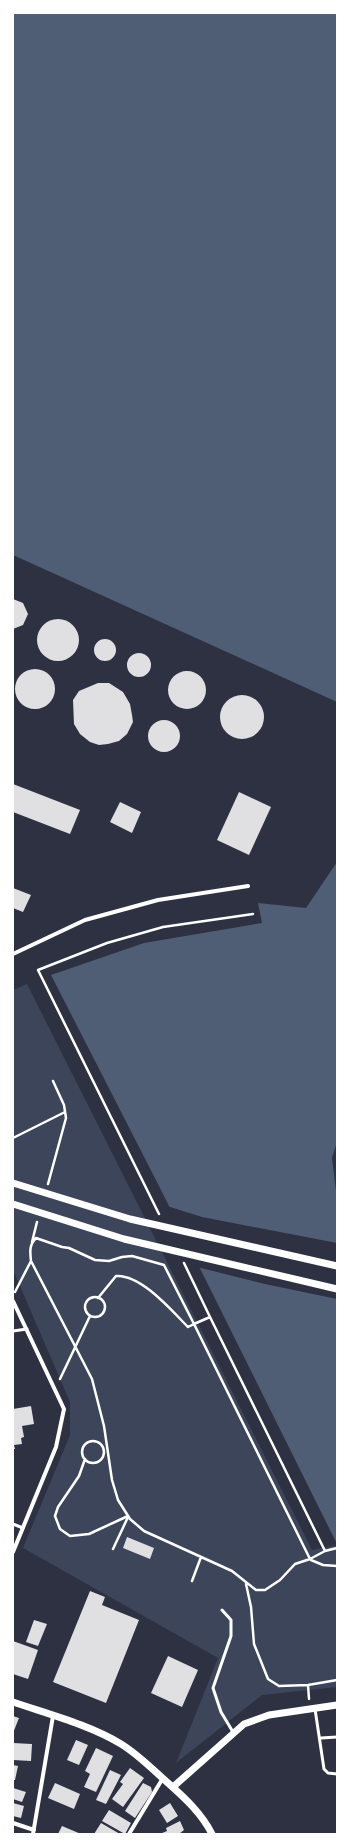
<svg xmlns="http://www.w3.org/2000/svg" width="350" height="1847" font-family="'Noto Serif',serif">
  <rect width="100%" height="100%" fill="#2d3142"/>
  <path fill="#3c4559" d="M27 984 312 1550 337 1545V1687L262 1695 176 1763 218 1658 23 1548 70 1435V1402L13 1270V990Z"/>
  <path fill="#4f5d75" d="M13 13H337V702L13 555Z
    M337 862V1142L332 1158 337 1199V1541L336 1542 160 1188 51 975 144 943 262 923 258 903 306 908Z"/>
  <path fill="#2d3142" d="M167 1206 202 1217 337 1243V1299L265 1284 197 1267Z"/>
  <path fill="#e0e0e3" d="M13 599 23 603 28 614 23 625 13 629Z
    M37 640a21 21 0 1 1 42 0a21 21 0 1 1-42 0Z
    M94 650a11 11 0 1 1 22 0a11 11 0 1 1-22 0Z
    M127 665a12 12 0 1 1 24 0a12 12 0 1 1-24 0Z
    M15 689a20 20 0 1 1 40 0a20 20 0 1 1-40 0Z
    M168 690a19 19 0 1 1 38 0a19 19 0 1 1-38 0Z
    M98 683H109L123 692 130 704 132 715 133 722 127 734 119 741 108 744 99 745 90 742 80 734 74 724 73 700 79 691Z
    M220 717a22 22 0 1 1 44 0a22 22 0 1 1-44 0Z
    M148 736a16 16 0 1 1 32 0a16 16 0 1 1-32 0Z
    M13 784 80 810 70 834 13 812Z
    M239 792 271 807 249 855 217 840Z
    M120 802 141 812 132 833 110 822Z
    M13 888 31 895 23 912 13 908Z
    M31 1406 34 1424 22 1426 24 1437 21 1438 22 1444 14 1445 15 1449H13V1409Z
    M127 1537 154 1548 150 1559 123 1548Z
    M90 1591 105 1597 102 1605 139 1620 106 1703 53 1682Z
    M34 1620 47 1624 38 1646 26 1642Z
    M13 1641 38 1650 28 1679 13 1674Z
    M168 1656 198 1670 182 1707 151 1693Z
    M13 1716 19 1718 13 1733Z
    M76 1740 88 1745 79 1765 67 1760Z
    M13 1743 32 1744 31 1761 13 1760Z
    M96 1748 113 1756 96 1792 84 1787 90 1774 85 1771Z
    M13 1765 18 1766 15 1780H13Z
    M130 1768 144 1778 123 1807 112 1799 123 1784 120 1782Z
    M110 1770 121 1775 106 1804 96 1800Z
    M55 1783 80 1794 74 1809 48 1798Z
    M143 1783 151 1787 152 1792 135 1818 125 1811Z
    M13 1788 26 1792 22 1802 13 1799Z
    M13 1803 24 1806 21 1818 13 1816Z
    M170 1803 178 1816 167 1823 159 1810Z
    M109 1810 131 1823 125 1834 102 1821Z
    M180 1821 184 1830 179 1834H160L167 1831 166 1828Z
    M101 1823 120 1834H94Z
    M62 1826 81 1834H58Z"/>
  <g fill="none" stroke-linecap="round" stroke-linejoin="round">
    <path stroke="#fff" stroke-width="2.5" d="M13 1138 65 1112
      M48 1184 66 1118 64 1105 53 1081
      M159 1214 38 970 107 943 163 927 253 914
      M32 1242 37 1222
      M184 1263 210 1317
      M15 1292 31 1261
      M85 1307a10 10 0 1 1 20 0a10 10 0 1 1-20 0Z
      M98 1298 116 1276C141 1274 172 1311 188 1327L194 1324 310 1559 295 1564 280 1580 265 1590H256L232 1571 144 1531 130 1519 118 1500 112 1480 104 1426 92 1379 31 1261C30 1252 29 1245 36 1238L62 1247 69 1248 95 1260 109 1261 122 1257 132 1256 164 1265 194 1324 210 1317 325 1551
      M60 1379 90 1316
      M82 1452a11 11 0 1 1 22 0a11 11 0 1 1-22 0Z
      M85 1459 79 1476 58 1507 55 1516 60 1529 70 1536 89 1534 128 1516
      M113 1549 128 1517
      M310 1559 325 1551 337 1548
      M311 1560 323 1565 337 1566
      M192 1581 201 1557
      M246 1584 251 1607 254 1644 268 1679 279 1686 308 1685 337 1680
      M308 1685 309 1699"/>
    <path stroke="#fff" stroke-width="3" d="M13 1331 27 1329
      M13 1524 23 1528
      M222 1610 231 1620V1636L213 1688 221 1712 233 1732
      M315 1709 324 1769 328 1773 337 1774
      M321 1738 337 1737"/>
    <path stroke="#fff" stroke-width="4" d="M13 954 85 920 158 900 248 886
      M13 1301 64 1409 56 1447 13 1552
      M13 1823 34 1830
      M33 1834 53 1716
      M129 1834 163 1778"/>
    <path stroke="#fff" stroke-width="7" d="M13 1183 130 1219 337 1266
      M13 1204 124 1239 337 1289
      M13 1702C48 1714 90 1725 121 1744 139 1755 153 1770 168 1783 185 1798 202 1814 212 1834
      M173 1787 244 1724 269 1715 337 1705"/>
  </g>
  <rect width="350" height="1847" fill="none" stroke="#ffffff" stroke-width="28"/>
</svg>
